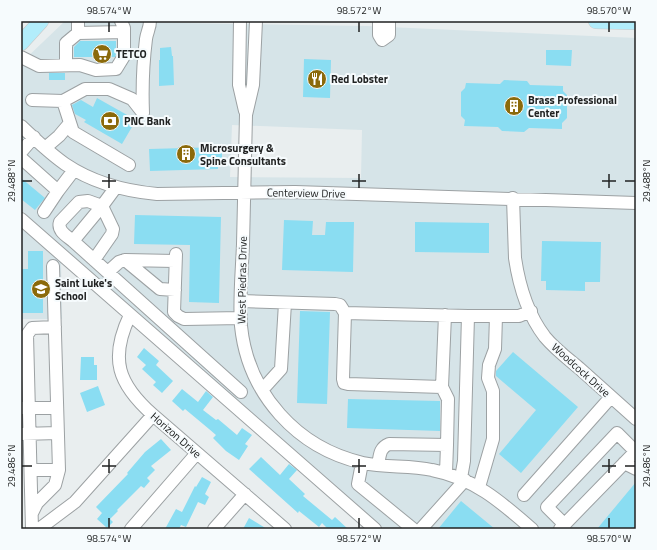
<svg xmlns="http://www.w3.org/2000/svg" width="657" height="550" font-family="'Titillium Web',sans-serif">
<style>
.built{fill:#d6e4e8;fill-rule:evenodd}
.building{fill:#8addf2}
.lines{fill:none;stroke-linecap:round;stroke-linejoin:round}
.minor-casing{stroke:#9ca1a3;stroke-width:14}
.major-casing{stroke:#c9caca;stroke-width:16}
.minor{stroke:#fff;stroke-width:12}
.major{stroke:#b2edfb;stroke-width:15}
.ticks{fill:none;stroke:#202222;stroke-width:1.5}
.labels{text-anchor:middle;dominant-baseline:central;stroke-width:4;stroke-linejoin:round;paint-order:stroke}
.poi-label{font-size:11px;font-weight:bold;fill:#202222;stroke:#f6fbfd;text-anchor:start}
.street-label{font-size:11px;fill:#202222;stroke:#f6fbfd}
.neatline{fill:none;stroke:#202222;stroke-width:1.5}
.ticks-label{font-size:10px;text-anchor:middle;fill:#202222}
</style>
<rect width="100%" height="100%" fill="#e9eeef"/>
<path class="built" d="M65 21 366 26 636 38V529H384L21 210V63ZM232 125 362 130 361 178 230 177Z
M21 226 61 260 62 319H21Z"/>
<path class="building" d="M80 41H116V54L115 57H108V62H96V57H74V47Z
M171 47 172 56H173L174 85 159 86V60H160V48Z
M546 50H572L571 66 546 65Z
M304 59 331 60 330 98 303 97Z
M49 73H65V80H49Z
M504 80 527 81 530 85 563 86V91L567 95V118L562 123V129L529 128 524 132 502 131 498 127 464 126 465 120 461 116V92L465 88 466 83 500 84Z
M97 98 136 120 122 144 84 122 86 120 75 114 72 105 81 100 93 107Z
M222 147V159L218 160V169L150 171 149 149Z
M21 178 45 198 35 210 21 199Z
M135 215 221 217 219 303 189 302 190 245 134 244Z
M284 220 313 221 312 235H325L326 222H354L353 272 282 270Z
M415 222 489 223V253L415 252Z
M542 241 601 242 600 282H585V291L546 290V281H541Z
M28 251H43V313H21V269H28Z
M300 311 330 312 327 404 297 403Z
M144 348 159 361 156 365 173 381 162 393 153 385 156 382 142 369 146 365 137 357Z
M513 352 578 407 521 473 499 454 536 410 496 376V371Z
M81 357H94V365H97V380H80Z
M98 386 105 405 87 412 80 393Z
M182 389 198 402 206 391 213 397 203 410 216 420 218 419 237 435 242 428 252 435 245 444 248 446 239 460 226 451 213 438 216 435 209 429 185 409 183 411 172 401Z
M348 399 440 401V431L347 428Z
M161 439 171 450 151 466 155 470 147 478 150 481 144 488 141 486 117 510 118 511 110 519 113 522 107 528 97 519 102 513 96 507 128 474 127 473 145 452Z
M261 457 280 475 289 464 297 470 289 479 305 494 303 496 332 520 335 517 348 529H328L322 523 319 527 299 511 298 513 249 469Z
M202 477 211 482 205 494 209 497 205 505 198 502 186 527 181 525 179 529H165L176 509 182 512 195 486 196 487Z
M636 482V529H597Z
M461 501 495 529H438Z
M249 518 267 529H243Z"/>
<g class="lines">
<defs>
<path id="minor" d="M240 21 239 85 245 111
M256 21 253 85 246 115C245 158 244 201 243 244 242 271 239 300 241 326 248 394 297 448 363 463 386 468 409 465 432 470 474 478 501 502 532 529
M379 21V35L382 40 389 35V21
M78 33 124 32
M21 57 39 66 80 65 96 70 116 69 124 56V28L121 21
M66 65V43L78 33V21
M32 100 63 101 73 132 129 165
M63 101 85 89H109L132 99 143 113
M143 113C142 88 143 63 146 39 147 32 150 28 150 21
M21 126C35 139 49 153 65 164 93 183 124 191 157 194L295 192 636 203
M45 148 59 136 70 123
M21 152 34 137
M21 158 58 191 74 170
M116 187 102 206 73 241 241 392
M513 198 515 258C519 285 528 315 545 337 555 349 567 358 579 368 598 385 617 402 636 419
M44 212 58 191
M21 219 375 529
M73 241C67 236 57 231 60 222L79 202 88 201 102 206 113 229 112 234 94 260
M176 254 174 312 178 316 184 319 241 318
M125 260 160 289 175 290
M108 272 119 262 125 260 175 261
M241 301 335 304 340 305 345 313 468 316
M345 313 343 379 344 383 348 384 442 387
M130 315C109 359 118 384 153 415L285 529
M445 315 442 387 448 399 447 445
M262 390 281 369 285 303
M21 408H57
M21 434 58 433
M362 463 358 484 413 529
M624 463 636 469
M378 465C380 456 379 448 389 444L447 445 446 473
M31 470H59
M461 478 464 461 468 316H519L531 311
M479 487 493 439V391L488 378 489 365 495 349 496 316
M524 495 611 397
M32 513 37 503 55 485 59 470 53 266
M565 525 547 507 617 433 635 451
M32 529 27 335 32 328 55 327
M39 529 75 502 153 415
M131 529 197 453
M214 529 245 494
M421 529 465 480
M560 529 636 451"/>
<path id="major" d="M596 21 636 22
M21 43 41 21"/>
</defs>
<use href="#minor" class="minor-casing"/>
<use href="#major" class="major-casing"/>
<use href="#minor" class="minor"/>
<use href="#major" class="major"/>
</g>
<path class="ticks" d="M109 22V32M359 22V32M609 22V32M109 174V188M359 174V188M609 174V188M22 181H32M102 181H116M352 181H366M602 181H616M625 181H635M109 459V473M359 459V473M609 459V473M22 466H32M102 466H116M352 466H366M602 466H616M625 466H635M109 518V528M359 518V528M609 518V528"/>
<defs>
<symbol id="supermarket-disc" viewBox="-11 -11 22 22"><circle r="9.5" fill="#8b6a0b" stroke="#f6fbfd"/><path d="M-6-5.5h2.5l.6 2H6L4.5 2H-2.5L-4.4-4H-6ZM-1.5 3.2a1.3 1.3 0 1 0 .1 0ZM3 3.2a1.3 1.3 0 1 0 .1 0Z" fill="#fff"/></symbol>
<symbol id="restaurant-disc" viewBox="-11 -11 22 22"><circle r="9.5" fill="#8b6a0b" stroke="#f6fbfd"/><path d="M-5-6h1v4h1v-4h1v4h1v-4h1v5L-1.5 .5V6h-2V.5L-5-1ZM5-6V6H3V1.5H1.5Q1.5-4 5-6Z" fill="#fff"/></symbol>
<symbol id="building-disc" viewBox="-11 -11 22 22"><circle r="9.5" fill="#8b6a0b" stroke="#f6fbfd"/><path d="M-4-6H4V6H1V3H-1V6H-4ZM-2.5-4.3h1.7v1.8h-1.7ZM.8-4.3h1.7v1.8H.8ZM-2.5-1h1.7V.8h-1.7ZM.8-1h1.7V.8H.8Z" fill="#fff"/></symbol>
<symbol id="bank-disc" viewBox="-11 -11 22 22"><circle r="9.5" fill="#8b6a0b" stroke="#f6fbfd"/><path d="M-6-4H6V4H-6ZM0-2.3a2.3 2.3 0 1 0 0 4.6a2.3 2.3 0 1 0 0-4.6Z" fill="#fff"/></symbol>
<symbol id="school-disc" viewBox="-11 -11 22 22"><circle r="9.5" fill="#8b6a0b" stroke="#f6fbfd"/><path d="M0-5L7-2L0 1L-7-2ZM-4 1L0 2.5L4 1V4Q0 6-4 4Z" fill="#fff"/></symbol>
</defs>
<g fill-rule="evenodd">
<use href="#supermarket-disc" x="91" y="43" width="22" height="22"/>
<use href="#restaurant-disc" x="306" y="68" width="22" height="22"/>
<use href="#building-disc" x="503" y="95" width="22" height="22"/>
<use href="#bank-disc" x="99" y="110" width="22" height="22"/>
<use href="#building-disc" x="175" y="143" width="22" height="22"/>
<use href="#school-disc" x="30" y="278" width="22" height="22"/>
</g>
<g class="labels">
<g class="poi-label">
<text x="116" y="54">TETCO</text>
<text x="331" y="79">Red Lobster</text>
<text x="528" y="100">Brass Professional<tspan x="528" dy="13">Center</tspan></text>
<text x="124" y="121">PNC Bank</text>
<text x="200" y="148">Microsurgery &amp;<tspan x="200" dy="13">Spine Consultants</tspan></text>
<text x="55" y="283">Saint Luke's<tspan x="55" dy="13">School</tspan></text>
</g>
<g class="street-label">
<text transform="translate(306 193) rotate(1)">Centerview Drive</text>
<text transform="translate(242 280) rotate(-89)">West Piedras Drive</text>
<text transform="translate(581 370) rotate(42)">Woodcock Drive</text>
<text transform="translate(176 435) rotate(41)">Horizon Drive</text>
</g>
</g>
<rect width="657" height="550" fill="none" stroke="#f6fbfd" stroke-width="44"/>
<rect x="22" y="22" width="613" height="506" class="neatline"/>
<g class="ticks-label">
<text x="109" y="14">98.574°W</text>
<text x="359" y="14">98.572°W</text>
<text x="609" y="14">98.570°W</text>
<text transform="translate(11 181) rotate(-90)" y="4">29.488°N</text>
<text transform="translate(646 181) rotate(-90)" y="4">29.488°N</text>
<text transform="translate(11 466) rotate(-90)" y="4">29.486°N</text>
<text transform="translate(646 466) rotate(-90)" y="4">29.486°N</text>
<text x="109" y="542">98.574°W</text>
<text x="359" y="542">98.572°W</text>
<text x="609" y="542">98.570°W</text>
</g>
</svg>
